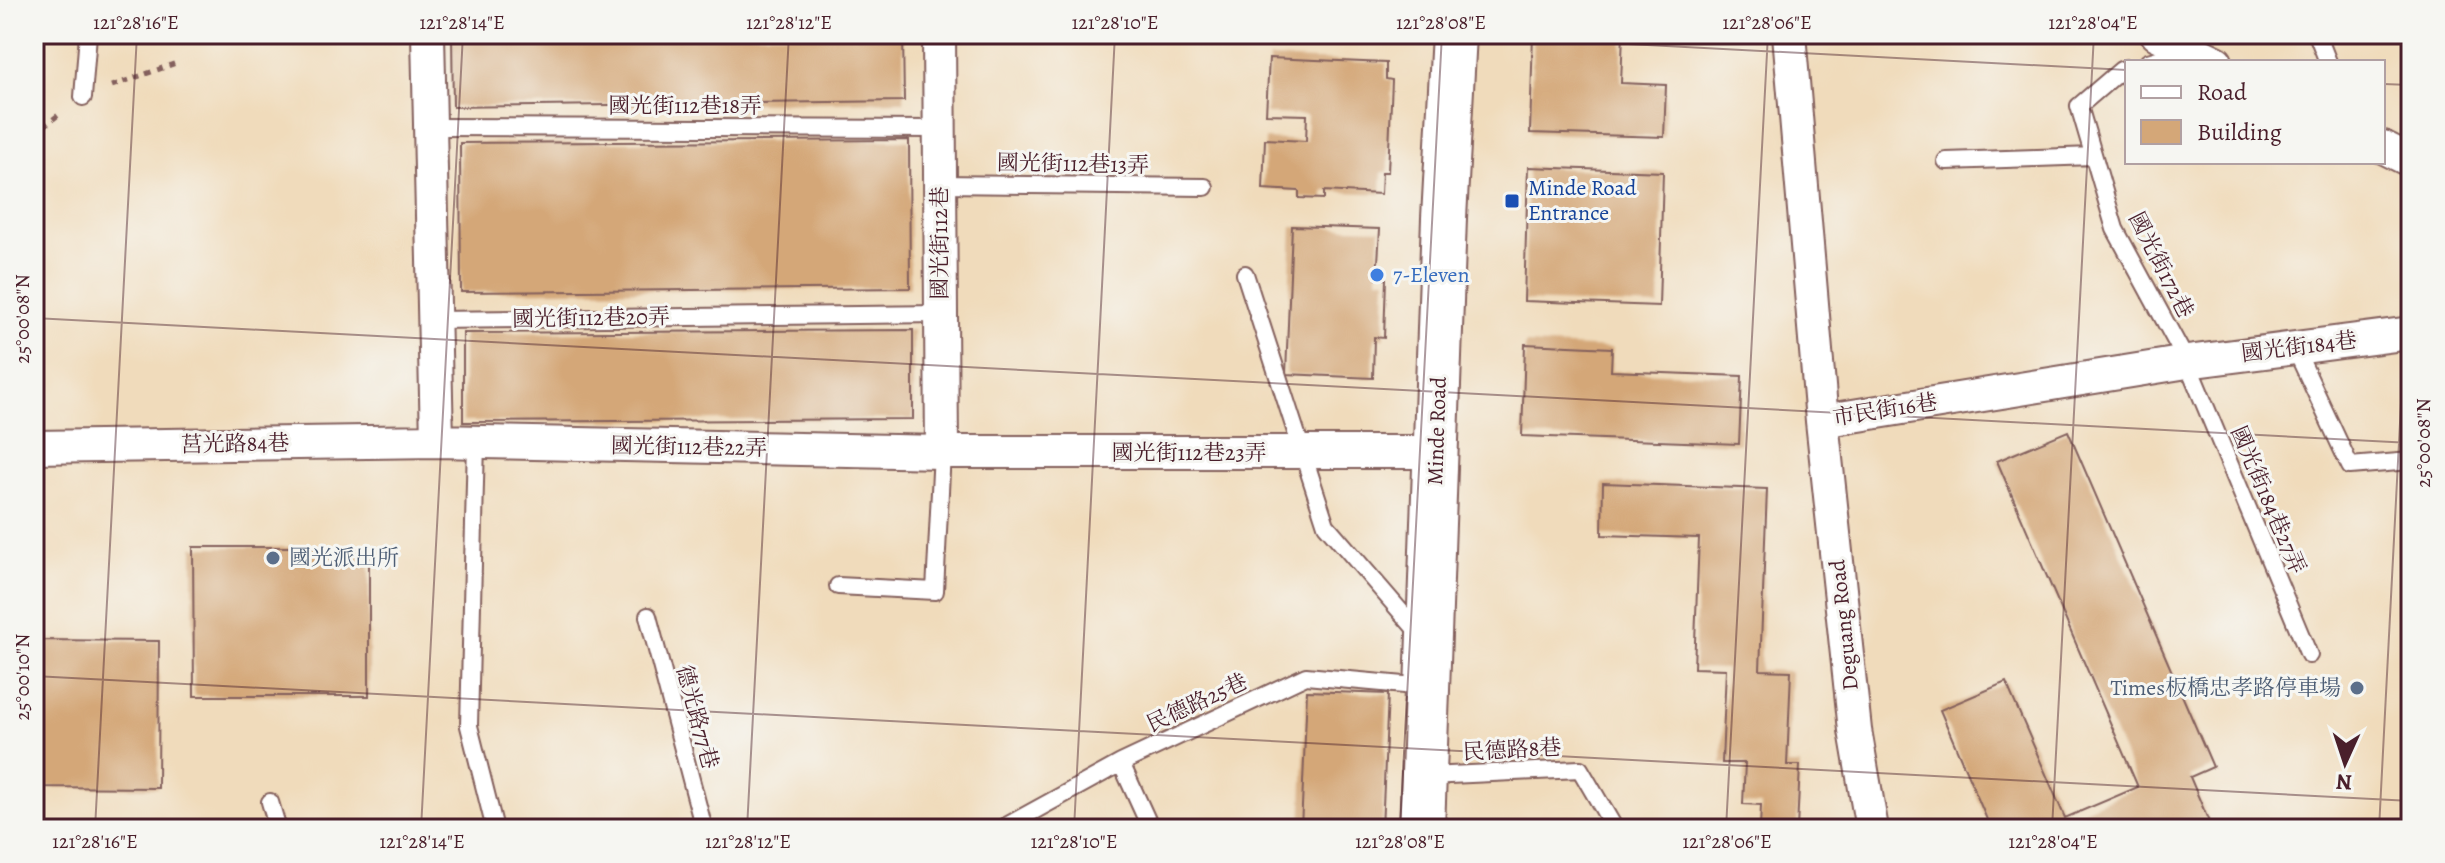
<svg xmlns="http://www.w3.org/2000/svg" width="2445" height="863" font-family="Alegreya,'Noto Serif TC',serif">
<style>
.building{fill:#d4a778}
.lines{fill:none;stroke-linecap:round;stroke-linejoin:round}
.lane-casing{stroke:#84615d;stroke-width:20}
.street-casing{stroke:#84615d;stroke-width:36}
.secondary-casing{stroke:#84615d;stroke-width:48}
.path{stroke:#84615d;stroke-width:5;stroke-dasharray:6 6;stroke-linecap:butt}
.lane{stroke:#fff;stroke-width:16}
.street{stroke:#fff;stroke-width:32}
.secondary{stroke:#fff;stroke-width:44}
.ticks{fill:none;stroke:#4a1f2b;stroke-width:2;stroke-opacity:0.45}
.transit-dot{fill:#1a4fb4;stroke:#f6f6f2;stroke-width:3}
.shop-dot{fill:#3f7fe0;stroke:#f6f6f2;stroke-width:3}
.service-dot{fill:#5c6f8a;stroke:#f6f6f2;stroke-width:3}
.labels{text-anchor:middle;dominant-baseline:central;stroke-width:6;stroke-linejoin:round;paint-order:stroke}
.street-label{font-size:22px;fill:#4a1f2b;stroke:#f6f6f2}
.transit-label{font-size:22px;fill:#164399;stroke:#f6f6f2;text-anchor:start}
.shop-label{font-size:22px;fill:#366cbe;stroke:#f6f6f2;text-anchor:start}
.service-label{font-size:22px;fill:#4e5e75;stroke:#f6f6f2;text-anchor:start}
.neatline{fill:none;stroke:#4a1f2b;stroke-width:3}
.ticks-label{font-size:20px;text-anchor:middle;fill:#4a1f2b}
</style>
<rect width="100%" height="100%" fill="#f6f6f2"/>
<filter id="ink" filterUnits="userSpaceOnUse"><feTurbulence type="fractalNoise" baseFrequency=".0125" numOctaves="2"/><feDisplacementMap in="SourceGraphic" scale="16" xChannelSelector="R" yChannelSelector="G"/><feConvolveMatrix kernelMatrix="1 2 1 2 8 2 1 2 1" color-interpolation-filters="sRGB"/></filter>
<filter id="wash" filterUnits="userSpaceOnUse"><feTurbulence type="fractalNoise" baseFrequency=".006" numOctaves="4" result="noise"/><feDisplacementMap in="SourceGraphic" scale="32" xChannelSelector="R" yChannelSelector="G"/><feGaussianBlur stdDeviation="1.8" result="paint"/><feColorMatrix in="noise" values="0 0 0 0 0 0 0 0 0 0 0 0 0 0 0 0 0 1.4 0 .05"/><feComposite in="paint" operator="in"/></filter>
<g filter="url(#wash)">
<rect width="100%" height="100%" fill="#f0dbbb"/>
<g id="blocks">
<path class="building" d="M452 34H903L904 101 453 107Z
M1533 34H1623L1621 83 1666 85 1664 137 1530 133Z
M1269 58 1386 63V79L1392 80 1388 172H1382L1381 194 1324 191V199L1299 198V191L1263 189 1265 139 1306 141 1307 115 1266 114Z
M909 140 910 288 461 292 460 143Z
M1528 167 1663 172 1659 306 1524 301Z
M1292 226 1380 229 1377 279H1386L1384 338 1374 337 1373 378 1286 374Z
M913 330V419L463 422V333Z
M1525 344 1612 348 1611 371 1742 376 1739 444 1522 436Z
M2068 431 2213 767 2190 777 2209 822 2193 829H1991L1940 710 2006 682 2065 818 2138 787 1997 461Z
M1603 483 1767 489 1760 670 1791 671 1787 765H1800L1797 829H1760L1761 805 1743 804 1745 763H1722L1726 669 1694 668 1699 538 1602 535Z
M193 547H369V696H194Z
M34 640 159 641 158 788 34 787Z
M1307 691 1388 694 1382 829H1301Z"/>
</g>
</g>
<g filter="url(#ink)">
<use href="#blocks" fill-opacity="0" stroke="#84615d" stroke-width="2"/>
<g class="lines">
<defs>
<path id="lane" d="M2317 34 2328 62
M2148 62 2185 51
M2127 68 2121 70 2079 106 2115 229 2187 362 2309 655
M83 97 88 34
M429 127 940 129
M1946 161 2093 156
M940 184 1205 187
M1245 274 1326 525 1420 634
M434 320 941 314
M2295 348 2350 466 2411 461
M476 442 469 726 495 829
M838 586 935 591 942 452
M648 616 704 829
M1121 763 1151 829
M1428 776 1580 769 1615 829
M270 802 278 829
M1001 829 1121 763 1306 676 1426 687"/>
<path id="street" d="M428 34 437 441
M939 34 942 452
M1789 34 1822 421 2187 362 2411 333
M2157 34 2216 62
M2383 147 2411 161
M1822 421 1855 730 1872 829
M34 447 437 441 942 452H1437"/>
<path id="secondary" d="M1422 829 1444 218 1454 34"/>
</defs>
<use href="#lane" class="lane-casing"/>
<use href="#street" class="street-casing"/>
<use href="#secondary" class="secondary-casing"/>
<path class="path" d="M112 86 179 62
M34 134 61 113"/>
<use href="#lane" class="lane"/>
<use href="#street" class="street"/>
<use href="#secondary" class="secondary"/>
</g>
</g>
<path class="ticks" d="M1436 34 2127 70M2383 84 2411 85M34 318 2411 443M34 676 2411 801M95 829 137 34M421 829 463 34M747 829 789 34M1074 829 1115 34M1400 829 1442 34M1726 829 1768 34M2052 829 2094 34M2379 829 2411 210"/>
<rect class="transit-dot" x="1504" y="193" width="16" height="16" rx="4"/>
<circle class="shop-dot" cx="1377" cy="275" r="8"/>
<g class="service-dot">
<circle cx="273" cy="558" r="8"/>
<circle cx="2357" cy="688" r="8"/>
</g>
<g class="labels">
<g class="street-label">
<text x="685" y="106">國光街112巷18弄</text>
<text transform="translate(1073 164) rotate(1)">國光街112巷13弄</text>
<text transform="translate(940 243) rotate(-90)">國光街112巷</text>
<text transform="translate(2161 265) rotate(63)">國光街172巷</text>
<text transform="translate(591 318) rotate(-1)">國光街112巷20弄</text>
<text transform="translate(2299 347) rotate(-7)">國光街184巷</text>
<text transform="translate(1885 410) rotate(-9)">市民街16巷</text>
<text transform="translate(1437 431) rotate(-88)">Minde Road</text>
<text transform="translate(235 444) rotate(-1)">莒光路84巷</text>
<text transform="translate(689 447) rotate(1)">國光街112巷22弄</text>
<text x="1189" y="453">國光街112巷23弄</text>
<text transform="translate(2268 500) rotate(67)">國光街184巷27弄</text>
<text transform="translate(1844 625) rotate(-96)">Deguang Road</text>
<text transform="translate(1197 703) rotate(-25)">民德路25巷</text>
<text transform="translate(697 717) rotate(75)">德光路77巷</text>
<text transform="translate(1512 750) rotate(-3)">民德路8巷</text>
</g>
<g class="transit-label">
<text x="1528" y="188">Minde Road<tspan x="1528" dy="25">Entrance</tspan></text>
</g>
<g class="shop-label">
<text x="1393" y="275">7-Eleven</text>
</g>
<g class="service-label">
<text x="289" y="558">國光派出所</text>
<text x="2341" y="688" text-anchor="end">Times板橋忠孝路停車場</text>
</g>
</g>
<rect width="2445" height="863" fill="none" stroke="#f6f6f2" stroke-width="88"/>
<rect x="2125" y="60" width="260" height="104" fill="#f6f6f2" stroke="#b1a0a2" stroke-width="2"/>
<rect x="2141" y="86" width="40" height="12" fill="#ffffff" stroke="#b1a0a2" stroke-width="2"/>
<text x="2197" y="100" font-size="24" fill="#4a1f2b">Road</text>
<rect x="2141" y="120" width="40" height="24" fill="#d4a778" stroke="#b1a0a2" stroke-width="2"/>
<text x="2197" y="140" font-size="24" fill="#4a1f2b">Building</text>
<g transform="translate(2345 763) rotate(183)" stroke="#f6f6f2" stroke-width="6" paint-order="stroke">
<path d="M0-6L14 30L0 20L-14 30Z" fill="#4a1f2b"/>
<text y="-12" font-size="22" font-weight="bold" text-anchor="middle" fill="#4a1f2b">N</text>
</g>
<rect x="44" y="44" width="2357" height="775" class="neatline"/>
<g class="ticks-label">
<text x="136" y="29">121°28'16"E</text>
<text x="462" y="29">121°28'14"E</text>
<text x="789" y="29">121°28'12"E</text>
<text x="1115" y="29">121°28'10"E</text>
<text x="1441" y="29">121°28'08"E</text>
<text x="1767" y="29">121°28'06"E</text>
<text x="2093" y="29">121°28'04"E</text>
<text transform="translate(22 319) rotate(-90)" y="7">25°00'08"N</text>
<text transform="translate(2423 443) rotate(-90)" y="7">25°00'08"N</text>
<text transform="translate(22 677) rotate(-90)" y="7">25°00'10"N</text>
<text x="95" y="848">121°28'16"E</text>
<text x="422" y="848">121°28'14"E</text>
<text x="748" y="848">121°28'12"E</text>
<text x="1074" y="848">121°28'10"E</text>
<text x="1400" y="848">121°28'08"E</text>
<text x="1727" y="848">121°28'06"E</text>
<text x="2053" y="848">121°28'04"E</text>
</g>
</svg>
